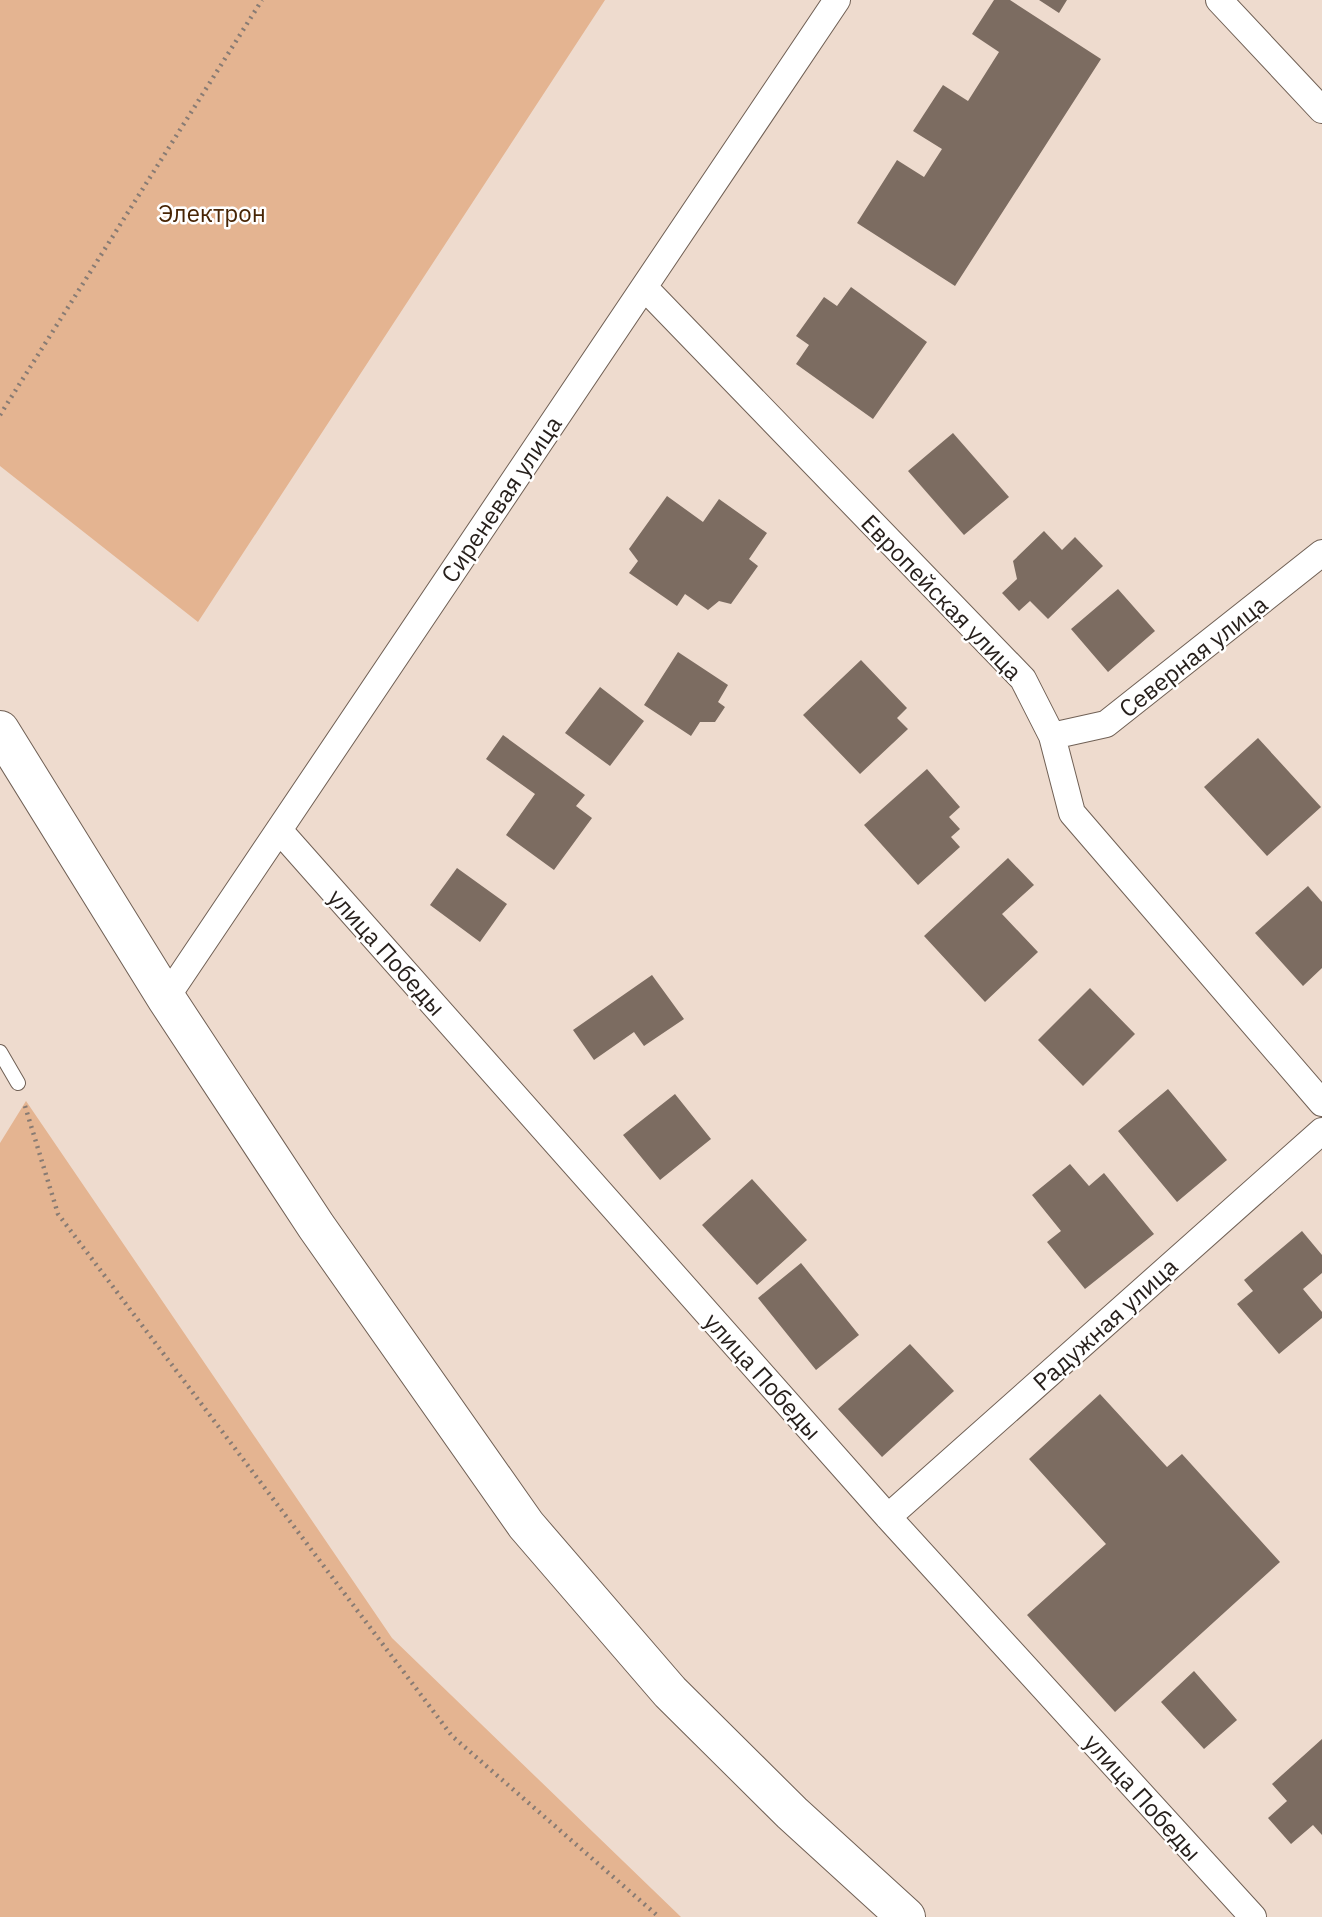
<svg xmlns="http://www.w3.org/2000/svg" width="1322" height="1917" font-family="'IBM Plex Sans',sans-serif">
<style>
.green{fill:#e4b491}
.building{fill:#7c6c61}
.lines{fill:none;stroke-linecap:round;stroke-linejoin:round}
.lane-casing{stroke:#706055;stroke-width:16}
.street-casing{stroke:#706055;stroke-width:28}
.primary-casing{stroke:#706055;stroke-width:40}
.path{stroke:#887b73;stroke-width:4.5;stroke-dasharray:2 5;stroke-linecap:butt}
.lane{stroke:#fff;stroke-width:14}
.street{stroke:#fff;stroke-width:26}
.primary{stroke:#fff;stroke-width:38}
.labels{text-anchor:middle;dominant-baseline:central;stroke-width:5;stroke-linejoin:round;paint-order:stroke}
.park-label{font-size:24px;fill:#482505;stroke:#fff}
.street-label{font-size:24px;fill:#261f1b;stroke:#fff}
</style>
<rect width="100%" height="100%" fill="#eedbce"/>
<path class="green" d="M0 0H605L198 622 0 466Z
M26 1101 392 1638 681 1917H0V1143Z"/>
<path class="building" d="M994 0H1010L1101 59 955 286 857 223 897 160 924 177 942 149 913 131 943 85 968 101 999 52 972 34Z
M1039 0H1067L1059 13Z
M851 287 927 342 873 419 796 364 809 345 796 336 824 297 837 306Z
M953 433 1009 497 964 535 908 471Z
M667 496 703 522 719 499 767 533 749 559 758 566 731 604 719 601 708 610 685 594 677 606 629 573 638 561 629 549Z
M1044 531 1062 550 1075 537 1103 566 1048 619 1030 601 1019 611 1002 593 1017 579 1013 561Z
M1118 589 1155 631 1108 672 1071 629Z
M678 652 728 685 718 702 725 707 715 722H700L691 736 644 705Z
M861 660 907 708 897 718 908 729 860 774 803 715Z
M600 687 644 721 610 766 565 733Z
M503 735 585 795 576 806 592 818 554 870 506 835 535 794 486 759Z
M1258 738 1321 807 1267 856 1204 787Z
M927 769 960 807 949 817 960 829 951 837 960 847 918 885 864 825Z
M1008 858 1034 885 1002 914 1038 952 985 1002 924 936Z
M457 868 507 904 480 942 430 905Z
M1308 886 1322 902V968L1303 986 1255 933Z
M652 975 684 1019 644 1046 634 1032 594 1060 573 1030Z
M1090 988 1135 1034 1083 1086 1038 1040Z
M1168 1089 1227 1160 1177 1202 1118 1131Z
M675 1094 711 1139 660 1180 623 1135Z
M1070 1164 1089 1186 1104 1173 1154 1234 1085 1289 1047 1242 1061 1231 1032 1195Z
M752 1179 807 1240 757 1285 702 1225Z
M1302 1231 1322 1255V1273L1303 1289 1322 1312V1318L1279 1354 1237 1304 1253 1291 1244 1280Z
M801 1263 859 1335 816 1370 758 1298Z
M910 1344 954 1391 882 1457 838 1409Z
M1100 1394 1167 1467 1182 1454 1280 1562 1115 1712 1027 1615 1106 1544 1029 1459Z
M1194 1671 1237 1720 1204 1749 1161 1702Z
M1322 1739V1835L1313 1825 1291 1844 1268 1818 1287 1801 1272 1784Z"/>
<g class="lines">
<defs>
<path id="lane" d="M0 1052 18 1083"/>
<path id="street" d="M1219 0 1322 110
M644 287 1023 679 1052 736 1072 813 1322 1103
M1052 736 1106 724 1322 553
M279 830 888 1517 1253 1917
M166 998 837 0
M888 1517 1322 1131"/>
<path id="primary" d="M0 730 166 998 316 1226 526 1525 670 1692 792 1813 906 1917"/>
</defs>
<use href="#lane" class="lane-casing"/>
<use href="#street" class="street-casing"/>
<use href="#primary" class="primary-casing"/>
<path class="path" d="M0 415 262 0
M25 1106 58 1214 452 1736 659 1917"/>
<use href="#lane" class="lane"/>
<use href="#street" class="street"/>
<use href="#primary" class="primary"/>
</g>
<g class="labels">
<g class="park-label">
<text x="212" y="213">Электрон</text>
</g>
<g class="street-label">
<text transform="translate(501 499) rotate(-56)">Сиреневая улица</text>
<text transform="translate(942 597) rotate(46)">Европейская улица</text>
<text transform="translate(1193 656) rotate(-38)">Северная улица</text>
<text transform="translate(387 952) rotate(48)">улица Победы</text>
<text transform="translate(1105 1324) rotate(-42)">Радужная улица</text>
<text transform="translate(763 1376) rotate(48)">улица Победы</text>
<text transform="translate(1143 1797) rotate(48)">улица Победы</text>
</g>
</g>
</svg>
